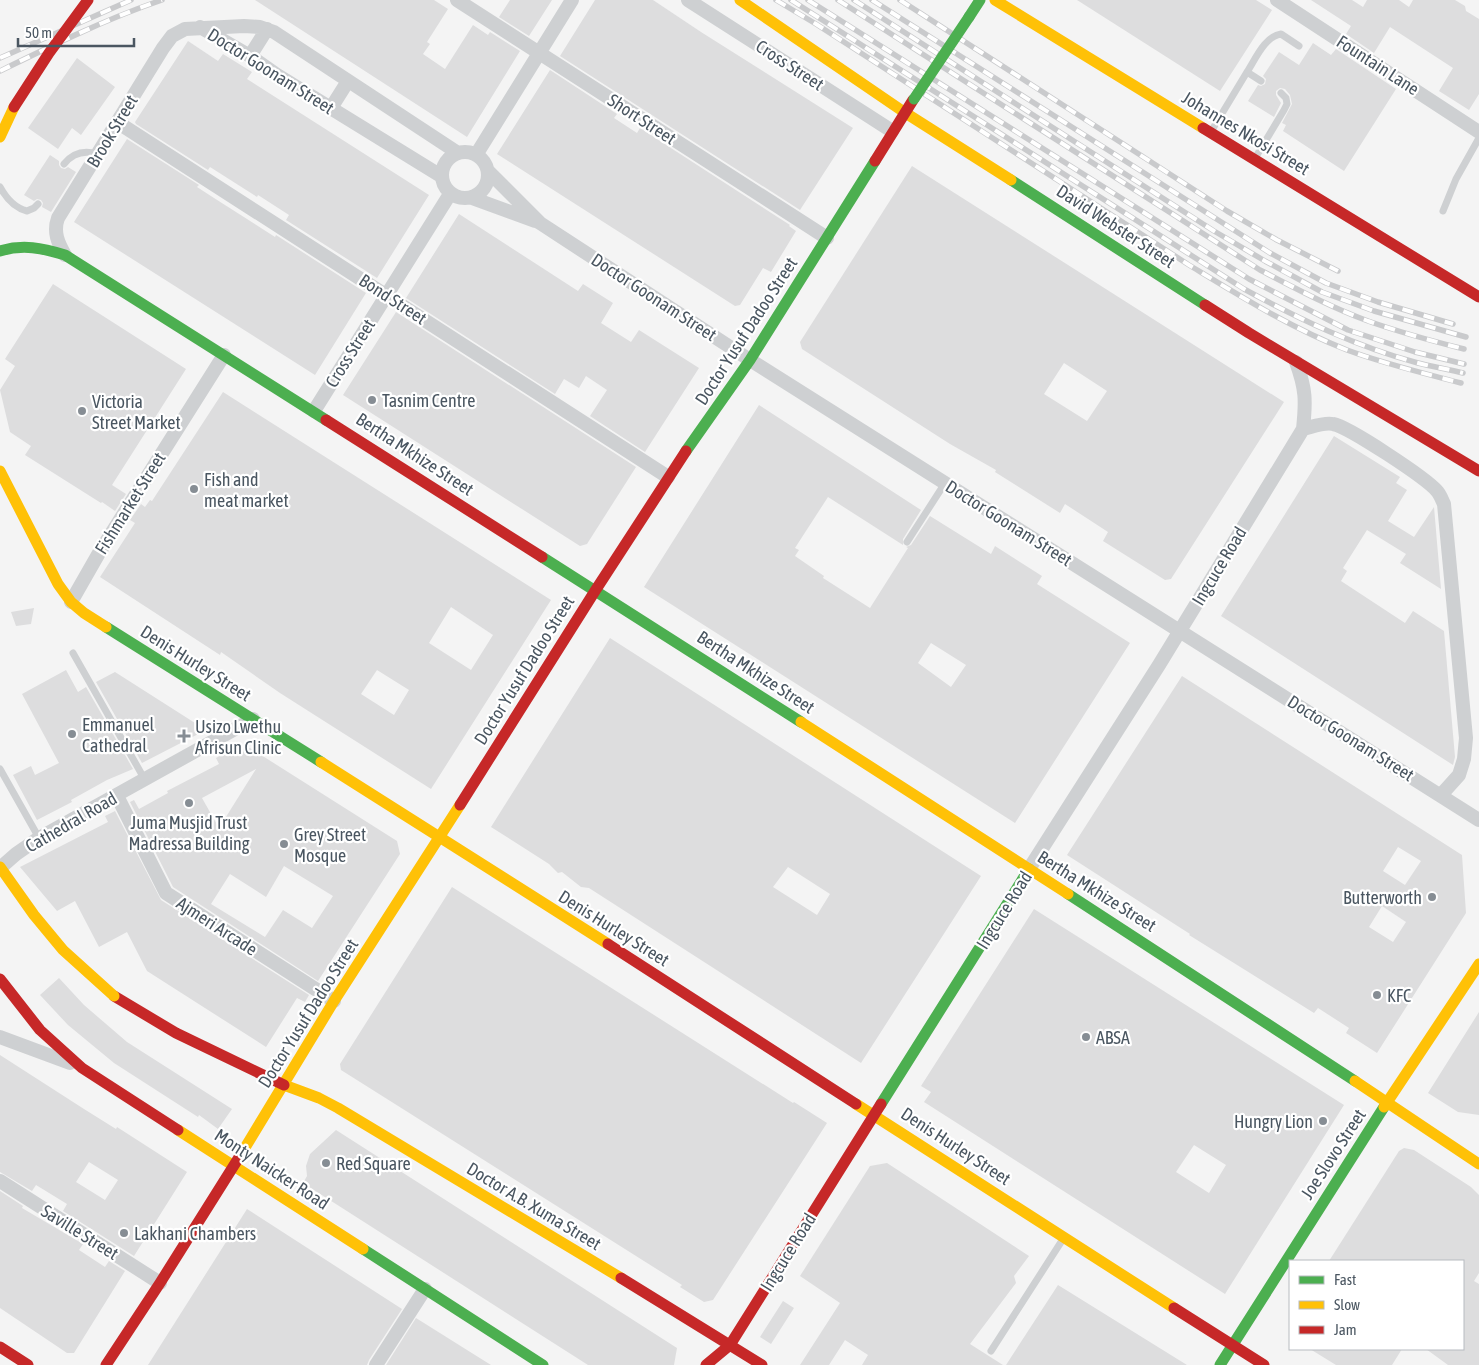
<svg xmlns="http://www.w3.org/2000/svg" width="1479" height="1365" font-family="'Asap Condensed',sans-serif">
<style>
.building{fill:#ddddde;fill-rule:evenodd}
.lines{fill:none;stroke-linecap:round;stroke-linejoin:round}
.lane{stroke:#ced0d2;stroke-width:7}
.street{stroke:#ced0d2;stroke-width:14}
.fast{stroke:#4caf50;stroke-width:11}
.slow{stroke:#ffc107;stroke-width:11}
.jam{stroke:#c62828;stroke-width:11}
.rail-casing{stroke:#c9cacc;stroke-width:5.5}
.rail{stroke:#fff;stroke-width:4;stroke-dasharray:11;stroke-linecap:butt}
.fast-bridge{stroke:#4caf50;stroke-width:11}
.slow-bridge{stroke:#ffc107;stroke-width:11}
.jam-bridge{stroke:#c62828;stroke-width:11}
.poi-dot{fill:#868d94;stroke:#fff;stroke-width:2}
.labels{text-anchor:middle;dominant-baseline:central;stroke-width:4.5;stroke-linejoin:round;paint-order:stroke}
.street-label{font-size:18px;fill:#4a5661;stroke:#fff}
.poi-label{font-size:18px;fill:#4a5661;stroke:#fff;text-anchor:start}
</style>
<rect width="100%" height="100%" fill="#f4f4f4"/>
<path class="building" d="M255 0H434L448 9 427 42 430 44 423 54 445 69 473 25 488 35 490 32 520 51 467 137Z
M510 0H552L529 36 499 17Z
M595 0H653L701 32 853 128 800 210 560 56Z
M1077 0H1256L1272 10 1220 91Z
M1311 0H1352L1363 7 1367 0H1399L1409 7 1413 0H1455L1465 6 1466 11 1479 19V94L1469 110 1439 91 1453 68 1390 27 1374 53 1346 34 1351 26Z
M188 41 218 61 223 54 252 72 247 79 429 195 377 278 286 220 289 215 258 195 257 197 210 167 208 170 136 124 135 122Z
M1313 43 1331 55 1336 49 1396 89 1344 171 1283 131 1286 125 1282 123 1292 104 1290 95 1285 89 1280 88 1276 91V95L1281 103 1274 117 1248 101 1258 85 1261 86 1265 84 1266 79 1263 76 1279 52 1299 65Z
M77 58 115 87 81 135 72 128 58 149 28 128Z
M550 70 617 114 614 118 637 133 640 128 790 225 789 226 796 231 771 272 763 268 740 305 735 306 497 154Z
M127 139 199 185 197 187 214 198 275 237 276 235 366 293 315 375 74 222Z
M50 155 59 161V165L61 168 65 169 68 167 76 172 51 212 42 207 43 203 41 200 37 199 34 201 24 195Z
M912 166 1284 402 1171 579 1165 580 1103 541 1108 532 1065 504 1060 513 995 472 996 470 950 444 802 349 800 342ZM1064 363 1107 391 1087 421 1044 394Z
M459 214 578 291 583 284 613 303 601 323 631 342 639 330 699 368 645 452 590 416 607 390 586 376 579 388 564 379 555 394 406 298Z
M53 284 186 369 112 485 126 494 115 511 102 502 101 503 25 455 31 446 10 432 0 390 15 366 5 359Z
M396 312 636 467 587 544 580 546 343 395Z
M223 392 551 600 431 789 280 693 221 652 220 655 100 577 135 523 130 520 141 504 145 507 150 500 152 501ZM451 607 493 635 471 670 429 643ZM377 670 409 690 394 715 361 694Z
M759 405 921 510 903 539V545L828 497 795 548 799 550 795 556 824 576 823 578 870 608 908 548 906 547 911 545 930 516 991 554 995 546 1042 576 1037 584 1130 643 1015 823 644 587ZM931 643 966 665 951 687 918 663Z
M1334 436 1400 477 1396 483 1407 490 1388 521 1414 537 1434 507 1441 589 1400 563 1406 554 1367 530 1343 568 1347 571 1341 581 1405 623 1413 611 1444 631 1455 757 1453 765 1221 616Z
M34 608 31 624 16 626 11 612Z
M610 638 981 876 861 1063 589 888 581 887 562 872 558 873 549 864 491 827ZM788 867 830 894 817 915 773 887Z
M66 670 78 692 86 687 133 769 107 780 71 800 72 802 37 820 13 775 31 766 35 775 59 763 22 694Z
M115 672 206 730 142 763 96 682Z
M1182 676 1462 855 1466 913 1377 1053 1346 1033 1349 1028 1318 1008 1314 1013 1189 935 1190 934 1067 855ZM1398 847 1421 861 1405 885 1383 871ZM1382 906 1406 922 1393 942 1369 927Z
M235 747 250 748 397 841 400 854 318 981 173 887 130 802 134 800 139 809 168 793 167 791 219 764 216 758ZM256 769 219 828 202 798ZM284 866 333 896 312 928 283 910 265 937 211 904 230 874 266 897Z
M115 811 161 900 309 995 305 1002 297 998 266 1047 147 971 127 932 99 947 75 901 57 911 20 867 108 822 105 816Z
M452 887 793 1103 794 1102 827 1123 713 1300 704 1302 680 1287 682 1285 341 1070 340 1064Z
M1034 909 1344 1105 1225 1294 924 1102 931 1092 921 1086ZM1194 1145 1226 1165 1209 1193 1176 1172Z
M59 978 84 1005 127 1042 232 1109 218 1129 199 1115 198 1117 114 1063 68 1025 40 995Z
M1479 1012V1115L1458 1112 1428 1093Z
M0 1055 84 1109 116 1129 117 1127 187 1172 134 1256 63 1211 67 1204 36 1185 32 1191 0 1172ZM89 1162 118 1180 105 1200 76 1182Z
M336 1130 677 1348 674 1365H588L303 1183 307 1176 306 1166 310 1154Z
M1404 1148 1414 1150 1471 1187 1479 1195V1273L1474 1281 1479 1284V1365H1448L1426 1349H1463V1261H1329L1399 1151Z
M887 1163 1029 1256 1014 1276 1016 1283 970 1344 1003 1365H862L868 1355 845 1340 829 1365H800L840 1303 800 1276 870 1166Z
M0 1191 23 1206 22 1208 83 1244 79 1250 105 1267 109 1261 125 1271 74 1353H67L0 1308Z
M247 1209 402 1309 369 1360 367 1365H148Z
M1058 1285 1187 1365H1006Z
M783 1301 794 1308 771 1344 760 1337Z
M416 1318 467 1350 491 1365H386Z
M1310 1349H1402L1392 1365H1336Z"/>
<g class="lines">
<path class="lane" d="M1247 72C1255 60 1265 36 1281 34L1299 46
M1212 130 1247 72 1261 81
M1257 155 1284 110 1287 104 1286 98 1281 93
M64 164C73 153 84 150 97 154
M0 187C6 198 14 208 27 211L34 208 38 204
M1443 211 1456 179 1479 138
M907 542 945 483
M73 653 145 780
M0 769 39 838
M991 1351 1063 1239"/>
<path class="street" d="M457 0 827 238
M688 0 892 131
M1277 0 1479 132
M200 27 250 56 277 75 441 176
M250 56 267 29
M331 108 348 81
M117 122 668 477
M442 175a23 23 0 1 1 46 0a23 23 0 1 1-46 0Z
M476 155 572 0
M488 171 540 223 750 360 1479 820
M472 198 535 221
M65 255C58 243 53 232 58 218L163 48 172 36 185 29 244 26 260 27 274 32 458 153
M314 411 450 194
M1303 429C1312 427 1324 422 1333 424 1349 427 1426 478 1437 491 1440 494 1442 500 1444 504L1466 738 1464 759 1459 775 1441 795
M71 602 99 553 224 355
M117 796 166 893 334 1001
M0 868 16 854 39 838 253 719
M1029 869 1159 665 1303 429C1306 401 1306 389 1296 362
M0 1037 70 1063
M0 1181 160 1283
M376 1365 425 1289"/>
<path class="fast" d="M969 17 980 0
M1011 180 1205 305
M0 251C23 244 42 248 65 255L326 420
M686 451 750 360 875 161
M542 557 801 722
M106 627 321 762
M1068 894 1355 1081
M881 1104 1029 869
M363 1249 543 1365
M1220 1365 1384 1107"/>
<path class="slow" d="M740 0 904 112 1011 180
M995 0 1203 128
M0 137 14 107
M0 471 58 584 71 602 84 613 106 627
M801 722 1068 894
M321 762 608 944
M1355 1081 1479 1164
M284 1085 319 1098 338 1108 621 1278
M856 1104 1174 1308
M1384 1107 1479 964
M178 1130 363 1249
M243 1151 334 1001 460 805"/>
<path class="jam" d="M1203 128 1479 297
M875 161 913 100
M1205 305 1249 333 1479 471
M326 420 542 557
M460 805 595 591 686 451
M608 944 856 1104
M0 979 40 1030 82 1068 178 1130
M114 996 176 1033 284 1085
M621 1278 762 1365
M1174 1308 1264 1365
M0 1347 28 1365
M106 1365 160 1283 243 1151
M706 1365 730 1345 881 1104"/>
<defs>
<path id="rail" d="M776 0 816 24 1189 265C1240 296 1291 328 1347 350 1385 364 1423 373 1461 383
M791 0 1244 289C1299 319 1357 347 1418 363 1433 367 1448 369 1463 373
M808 0 1249 279 1348 330 1415 352 1464 364
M838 0 1260 270C1295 288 1330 307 1368 321 1399 332 1432 341 1464 349
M854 0 1214 231 1265 261 1322 292 1374 311 1466 337
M872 0 1270 253 1326 283 1378 302 1453 324
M900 0 1227 211 1277 240 1338 271
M0 58 131 0
M0 71C53 45 106 19 162 0"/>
</defs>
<use href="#rail" class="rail-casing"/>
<use href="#rail" class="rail"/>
<path class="fast-bridge" d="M914 99 969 17"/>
<path class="slow-bridge" d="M0 867 34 915 63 950 114 996"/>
<path class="jam-bridge" d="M14 107 49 53 88 0"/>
</g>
<g class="poi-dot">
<circle cx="372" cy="400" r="5"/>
<circle cx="82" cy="411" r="5"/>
<circle cx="194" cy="489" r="5"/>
<circle cx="72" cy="734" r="5"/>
<path d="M181.5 728.5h5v5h5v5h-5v5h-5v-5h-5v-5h5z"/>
<circle cx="189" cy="803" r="5"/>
<circle cx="284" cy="844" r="5"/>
<circle cx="1432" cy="897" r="5"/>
<circle cx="1377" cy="995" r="5"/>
<circle cx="1086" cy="1037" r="5"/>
<circle cx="1323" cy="1121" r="5"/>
<circle cx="326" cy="1163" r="5"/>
<circle cx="124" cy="1233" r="5"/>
</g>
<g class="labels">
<g class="street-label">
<text transform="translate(790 65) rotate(33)">Cross Street</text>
<text transform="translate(1378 65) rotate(33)">Fountain Lane</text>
<text transform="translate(271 71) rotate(32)">Doctor Goonam Street</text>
<text transform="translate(642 119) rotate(33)">Short Street</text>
<text transform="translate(112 131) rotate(-59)">Brook Street</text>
<text transform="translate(1246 133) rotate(31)">Johannes Nkosi Street</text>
<text transform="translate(1116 226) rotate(33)">David Webster Street</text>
<text transform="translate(654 297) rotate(33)">Doctor Goonam Street</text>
<text transform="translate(393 299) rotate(33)">Bond Street</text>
<text transform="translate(746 331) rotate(-57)">Doctor Yusuf Dadoo Street</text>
<text transform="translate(350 353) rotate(-58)">Cross Street</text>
<text transform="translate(415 454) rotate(33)">Bertha Mkhize Street</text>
<text transform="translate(130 503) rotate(-58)">Fishmarket Street</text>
<text transform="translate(1009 523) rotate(32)">Doctor Goonam Street</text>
<text transform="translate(1219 566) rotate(-59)">Ingcuce Road</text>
<text transform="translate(196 663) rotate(32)">Denis Hurley Street</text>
<text transform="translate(524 670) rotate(-58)">Doctor Yusuf Dadoo Street</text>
<text transform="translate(756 672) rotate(33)">Bertha Mkhize Street</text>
<text transform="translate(1351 738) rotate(32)">Doctor Goonam Street</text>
<text transform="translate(71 822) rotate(-30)">Cathedral Road</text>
<text transform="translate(1097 891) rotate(32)">Bertha Mkhize Street</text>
<text transform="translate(1004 910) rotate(-58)">Ingcuce Road</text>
<text transform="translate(217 926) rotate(33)">Ajmeri Arcade</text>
<text transform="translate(614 928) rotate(32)">Denis Hurley Street</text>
<text transform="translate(308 1013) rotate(-58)">Doctor Yusuf Dadoo Street</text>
<text transform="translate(956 1146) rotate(33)">Denis Hurley Street</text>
<text transform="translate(1333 1154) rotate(-57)">Joe Slovo Street</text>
<text transform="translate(272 1169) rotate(33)">Monty Naicker Road</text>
<text transform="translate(534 1206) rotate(31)">Doctor A.B. Xuma Street</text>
<text transform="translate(80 1232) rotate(32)">Saville Street</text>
<text transform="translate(788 1252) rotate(-58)">Ingcuce Road</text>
</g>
<g class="poi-label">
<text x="382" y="400">Tasnim Centre</text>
<text x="92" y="401">Victoria<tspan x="92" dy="21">Street Market</tspan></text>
<text x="204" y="479">Fish and<tspan x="204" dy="21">meat market</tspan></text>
<text x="82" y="724">Emmanuel<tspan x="82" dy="21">Cathedral</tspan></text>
<text x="195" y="726">Usizo Lwethu<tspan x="195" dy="21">Afrisun Clinic</tspan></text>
<text x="189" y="822" text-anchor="middle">Juma Musjid Trust<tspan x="189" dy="21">Madressa Building</tspan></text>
<text x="294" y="834">Grey Street<tspan x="294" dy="21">Mosque</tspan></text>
<text x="1422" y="897" text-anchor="end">Butterworth</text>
<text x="1387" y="995">KFC</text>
<text x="1096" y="1037">ABSA</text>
<text x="1313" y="1121" text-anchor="end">Hungry Lion</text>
<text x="336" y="1163">Red Square</text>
<text x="134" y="1233">Lakhani Chambers</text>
</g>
</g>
<rect x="1289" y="1260" width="175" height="90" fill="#ffffff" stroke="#b7bbc0"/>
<rect x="1299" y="1276" width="25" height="8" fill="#4caf50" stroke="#b7bbc0"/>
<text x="1334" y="1285" font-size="15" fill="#4a5661">Fast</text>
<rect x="1299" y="1301" width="25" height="8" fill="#ffc107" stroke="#b7bbc0"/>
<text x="1334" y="1310" font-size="15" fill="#4a5661">Slow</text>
<rect x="1299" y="1326" width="25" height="8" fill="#c62828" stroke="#b7bbc0"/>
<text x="1334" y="1335" font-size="15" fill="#4a5661">Jam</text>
<path d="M18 38v8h116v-8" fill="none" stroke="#4a5661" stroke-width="2.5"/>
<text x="25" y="38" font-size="15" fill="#4a5661" stroke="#ffffff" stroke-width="4" paint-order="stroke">50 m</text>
</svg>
